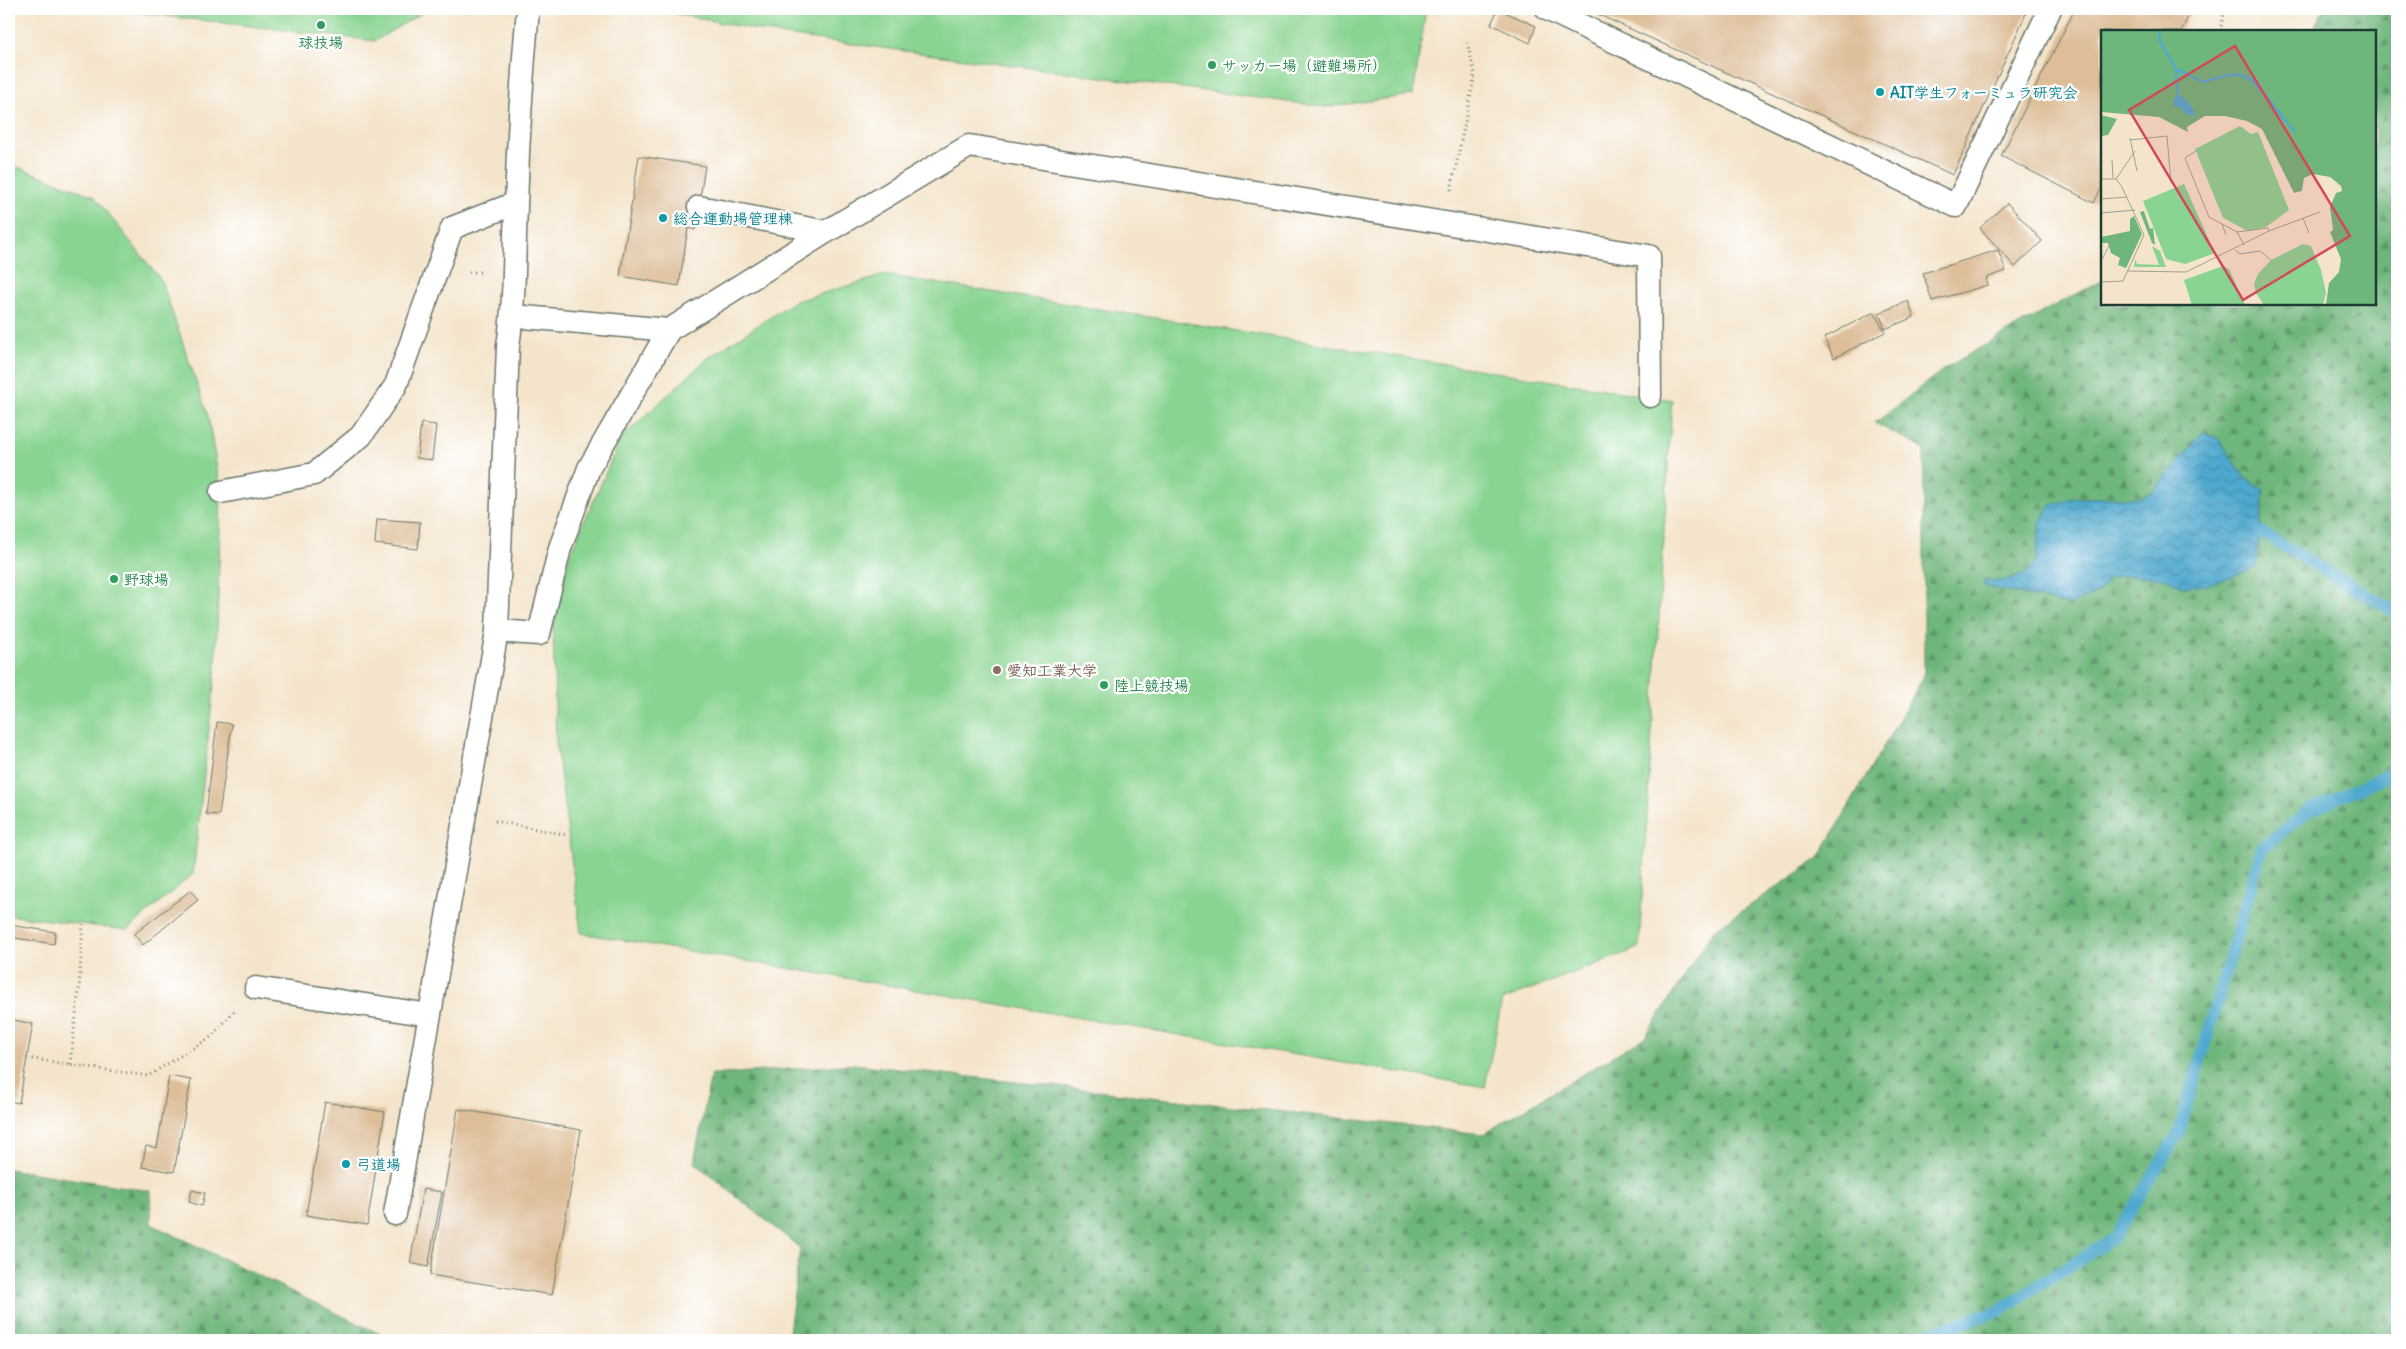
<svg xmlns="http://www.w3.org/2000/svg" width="2406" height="1349" font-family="Delius,'Klee One',sans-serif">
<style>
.forest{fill:url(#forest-firs);stroke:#467a58}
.park{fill:#89d491;stroke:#548862}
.water{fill:url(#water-waves);stroke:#387381}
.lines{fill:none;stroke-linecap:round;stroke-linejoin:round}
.stream{stroke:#50a9ce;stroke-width:12}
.building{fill:#ddbe98}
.lane-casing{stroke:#6a7769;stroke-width:25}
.path{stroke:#6a7769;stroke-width:3;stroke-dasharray:1 4;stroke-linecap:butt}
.lane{stroke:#fff;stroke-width:22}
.leisure-dot{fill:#2e9e5b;stroke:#fff;stroke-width:2}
.culture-dot{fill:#0f9aa8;stroke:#fff;stroke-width:2}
.education-dot{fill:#8d6e63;stroke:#fff;stroke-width:2}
.labels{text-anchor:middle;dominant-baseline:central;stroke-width:4.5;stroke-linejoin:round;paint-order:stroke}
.leisure-label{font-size:15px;font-weight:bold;fill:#27864d;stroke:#fff;text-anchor:start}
.culture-label{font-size:15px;font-weight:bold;fill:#0d838f;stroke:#fff;text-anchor:start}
.education-label{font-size:15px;font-weight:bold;fill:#785e54;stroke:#fff;text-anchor:start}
.inset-river{fill:none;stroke:#50a9ce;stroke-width:2.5}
.inset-road{fill:none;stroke:#9fa18f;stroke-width:1}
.view{fill:#d1495b;fill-opacity:0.15;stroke:#d1495b;stroke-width:2.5}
.inset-edge{fill:none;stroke:#1f3d34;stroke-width:2.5}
</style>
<defs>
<pattern id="forest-firs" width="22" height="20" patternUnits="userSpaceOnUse" patternTransform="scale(1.25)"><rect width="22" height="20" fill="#6eb67b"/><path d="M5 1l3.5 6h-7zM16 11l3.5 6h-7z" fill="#5a9566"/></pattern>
<pattern id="water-waves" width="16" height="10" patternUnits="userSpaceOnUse" patternTransform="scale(1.25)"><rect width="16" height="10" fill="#50a9ce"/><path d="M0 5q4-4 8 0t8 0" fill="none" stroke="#428ba8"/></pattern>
</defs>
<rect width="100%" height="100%" fill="#fff"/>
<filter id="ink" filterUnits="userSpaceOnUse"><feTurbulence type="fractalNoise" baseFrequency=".02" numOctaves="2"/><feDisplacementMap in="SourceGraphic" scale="10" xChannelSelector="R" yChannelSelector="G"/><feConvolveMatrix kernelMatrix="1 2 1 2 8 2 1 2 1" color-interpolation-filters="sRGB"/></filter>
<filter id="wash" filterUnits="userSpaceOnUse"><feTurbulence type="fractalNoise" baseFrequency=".0096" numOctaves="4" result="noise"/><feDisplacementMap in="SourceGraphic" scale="20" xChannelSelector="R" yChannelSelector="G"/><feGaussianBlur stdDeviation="1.12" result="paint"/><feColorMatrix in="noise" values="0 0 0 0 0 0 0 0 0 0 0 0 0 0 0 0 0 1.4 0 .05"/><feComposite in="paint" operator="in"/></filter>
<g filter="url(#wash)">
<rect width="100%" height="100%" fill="#f4e4cb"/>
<path class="forest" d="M2324 9H2397V1340H788L800 1248 694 1162 711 1075 854 1064 1483 1134 1645 1037 1713 931 1819 858 1924 676V449L1875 423 1945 368 2055 305 2102 281V304H2375V31H2312Z
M9 1169 151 1191V1224L382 1335 386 1340H9Z"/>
<path class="park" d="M107 9H428L375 41Z
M652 9H1426L1413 95 1326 107 777 34Z
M9 164 94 196 161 280 208 416 221 492 216 666 193 874 127 930 9 915Z
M885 275 1672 400 1639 948 1502 1000 1485 1087 581 933 556 742 553 628 569 557 621 438 708 358 793 302Z"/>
<path class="water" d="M2203 432 2219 439 2246 479 2264 489 2256 568 2207 585 2183 587 2166 578 2127 575 2111 577 2098 592 2069 605 1984 586 1986 580 2005 581 2026 574 2036 561 2040 523 2051 505 2074 498H2141L2155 490Z"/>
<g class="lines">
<path class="stream" d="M2260 532 2397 613
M1908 1340 1999 1311 2115 1237 2179 1132 2262 848 2308 811 2397 771"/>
</g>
<g id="blocks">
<path class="building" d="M1498 9 1536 26 1530 43 1491 24Z
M1586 9H2028L1953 175Z
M2075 9H2192L2181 31H2102V187L2094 203 2001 156Z
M639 156 705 166 695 230 688 228 679 286 620 276Z
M2007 203 2042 241 2015 267 1980 228Z
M1998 250 2006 271 1986 278 1988 285 1932 301 1923 273Z
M1908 301 1914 317 1885 329 1879 313Z
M1874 312 1885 332 1834 358 1824 338Z
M421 423 436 425 432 460 417 458Z
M377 519 420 522 418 549 375 544Z
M217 722 232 724 219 815 206 814Z
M191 890 198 900 143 945 134 934Z
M9 925 55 932 54 944 9 937Z
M9 1019 33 1024 19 1103 9 1101Z
M169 1076 191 1080 174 1172 142 1167 146 1146 157 1148Z
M325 1102 385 1112 367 1225 306 1215Z
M458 1109 581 1130 552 1295 430 1275Z
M423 1189 442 1192 428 1267 410 1263Z
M192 1190 205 1193 202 1206 189 1202Z"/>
</g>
</g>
<g filter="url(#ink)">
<use href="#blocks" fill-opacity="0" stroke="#6a7769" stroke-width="1"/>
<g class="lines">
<defs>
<path id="lane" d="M1547 9 1956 206 2050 9
M826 232 969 146 1649 256 1650 396
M513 316 669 330 826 232 699 207
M221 492 314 474 361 436 396 385 452 228 516 203
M497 631 539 634 560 548 589 468 669 330
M256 988 430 1015
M395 1214 497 631 508 346C515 300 514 253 516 206 518 140 522 74 528 9"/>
</defs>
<use href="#lane" class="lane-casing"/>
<path class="path" d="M2220 31 2225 9
M1451 190 1475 74 1467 43
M469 272H483
M495 821 568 835
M27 1058 148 1076 211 1037 235 1010
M70 1064 79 990 83 924"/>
<use href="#lane" class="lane"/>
</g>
</g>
<g class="leisure-dot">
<circle cx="321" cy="25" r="5"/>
<circle cx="1212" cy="65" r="5"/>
<circle cx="114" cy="579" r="5"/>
<circle cx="1104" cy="685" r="5"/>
</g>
<g class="culture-dot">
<circle cx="1880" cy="92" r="5"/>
<circle cx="663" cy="218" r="5"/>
<circle cx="346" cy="1164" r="5"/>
</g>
<circle class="education-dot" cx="997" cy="670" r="5"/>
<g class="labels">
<g class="leisure-label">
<text x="321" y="42" text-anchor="middle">球技場</text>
<text x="1222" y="65">サッカー場（避難場所）</text>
<text x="124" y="579">野球場</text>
<text x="1114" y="685">陸上競技場</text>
</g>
<g class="culture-label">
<text x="1890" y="92">AIT学生フォーミュラ研究会</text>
<text x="673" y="218">総合運動場管理棟</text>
<text x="356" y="1164">弓道場</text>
</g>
<g class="education-label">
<text x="1007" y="670">愛知工業大学</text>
</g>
</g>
<g transform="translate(2101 30)">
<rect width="275" height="275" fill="#f4e4cb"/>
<path d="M51 216 59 221 65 237H33L34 229 36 234 58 235Z" fill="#89d491"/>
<path d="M0 0H275V275H225L228 253 238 242 240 229 229 202 232 200 229 177 235 163 241 161 240 156 229 147 212 144 203 148 201 161 193 163 161 99 146 91 124 86H104L86 97 87 102 58 87 0 82ZM0 85 16 89 7 105 0 106ZM43 181 49 199 52 198 54 215 51 213 39 182ZM33 186 41 204 25 238 17 235 19 228 10 223 7 213H0V207L29 201V189Z" fill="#6eb67b"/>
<path d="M139 96 150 104 157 102 188 180 165 197 147 201 122 188 94 119ZM83 154 114 223 84 234 65 229 42 171ZM202 214 210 216 220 240 225 263 222 275H163L155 263 153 254 157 244 170 230ZM122 236 128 239 144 275H91L83 250Z" fill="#89d491"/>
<path d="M80 65 92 78 94 86 85 84 80 78 72 76 73 68Z" fill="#50a9ce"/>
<path class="inset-river" d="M58 0 59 11 75 39 102 52 128 45H139L151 50 194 102M75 40 77 67"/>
<path class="inset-road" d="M29 108 36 141M29 110 66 106 70 153M95 121 84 128 108 187 121 194M11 130 12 148M0 149H15L21 157 43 205 22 251 0 252M15 149 34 121M0 169 26 167M0 183 34 180M202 188 208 203M136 202 167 198 168 201M125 205 121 194 136 202 143 215M134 220 139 224 159 221 170 230M0 231 14 205M26 241 85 242 168 201 219 182"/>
<path class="view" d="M134 16 249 206 142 270 28 80Z"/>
<rect width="275" height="275" class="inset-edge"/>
</g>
<rect width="2406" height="1349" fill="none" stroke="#fff" stroke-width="30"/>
</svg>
